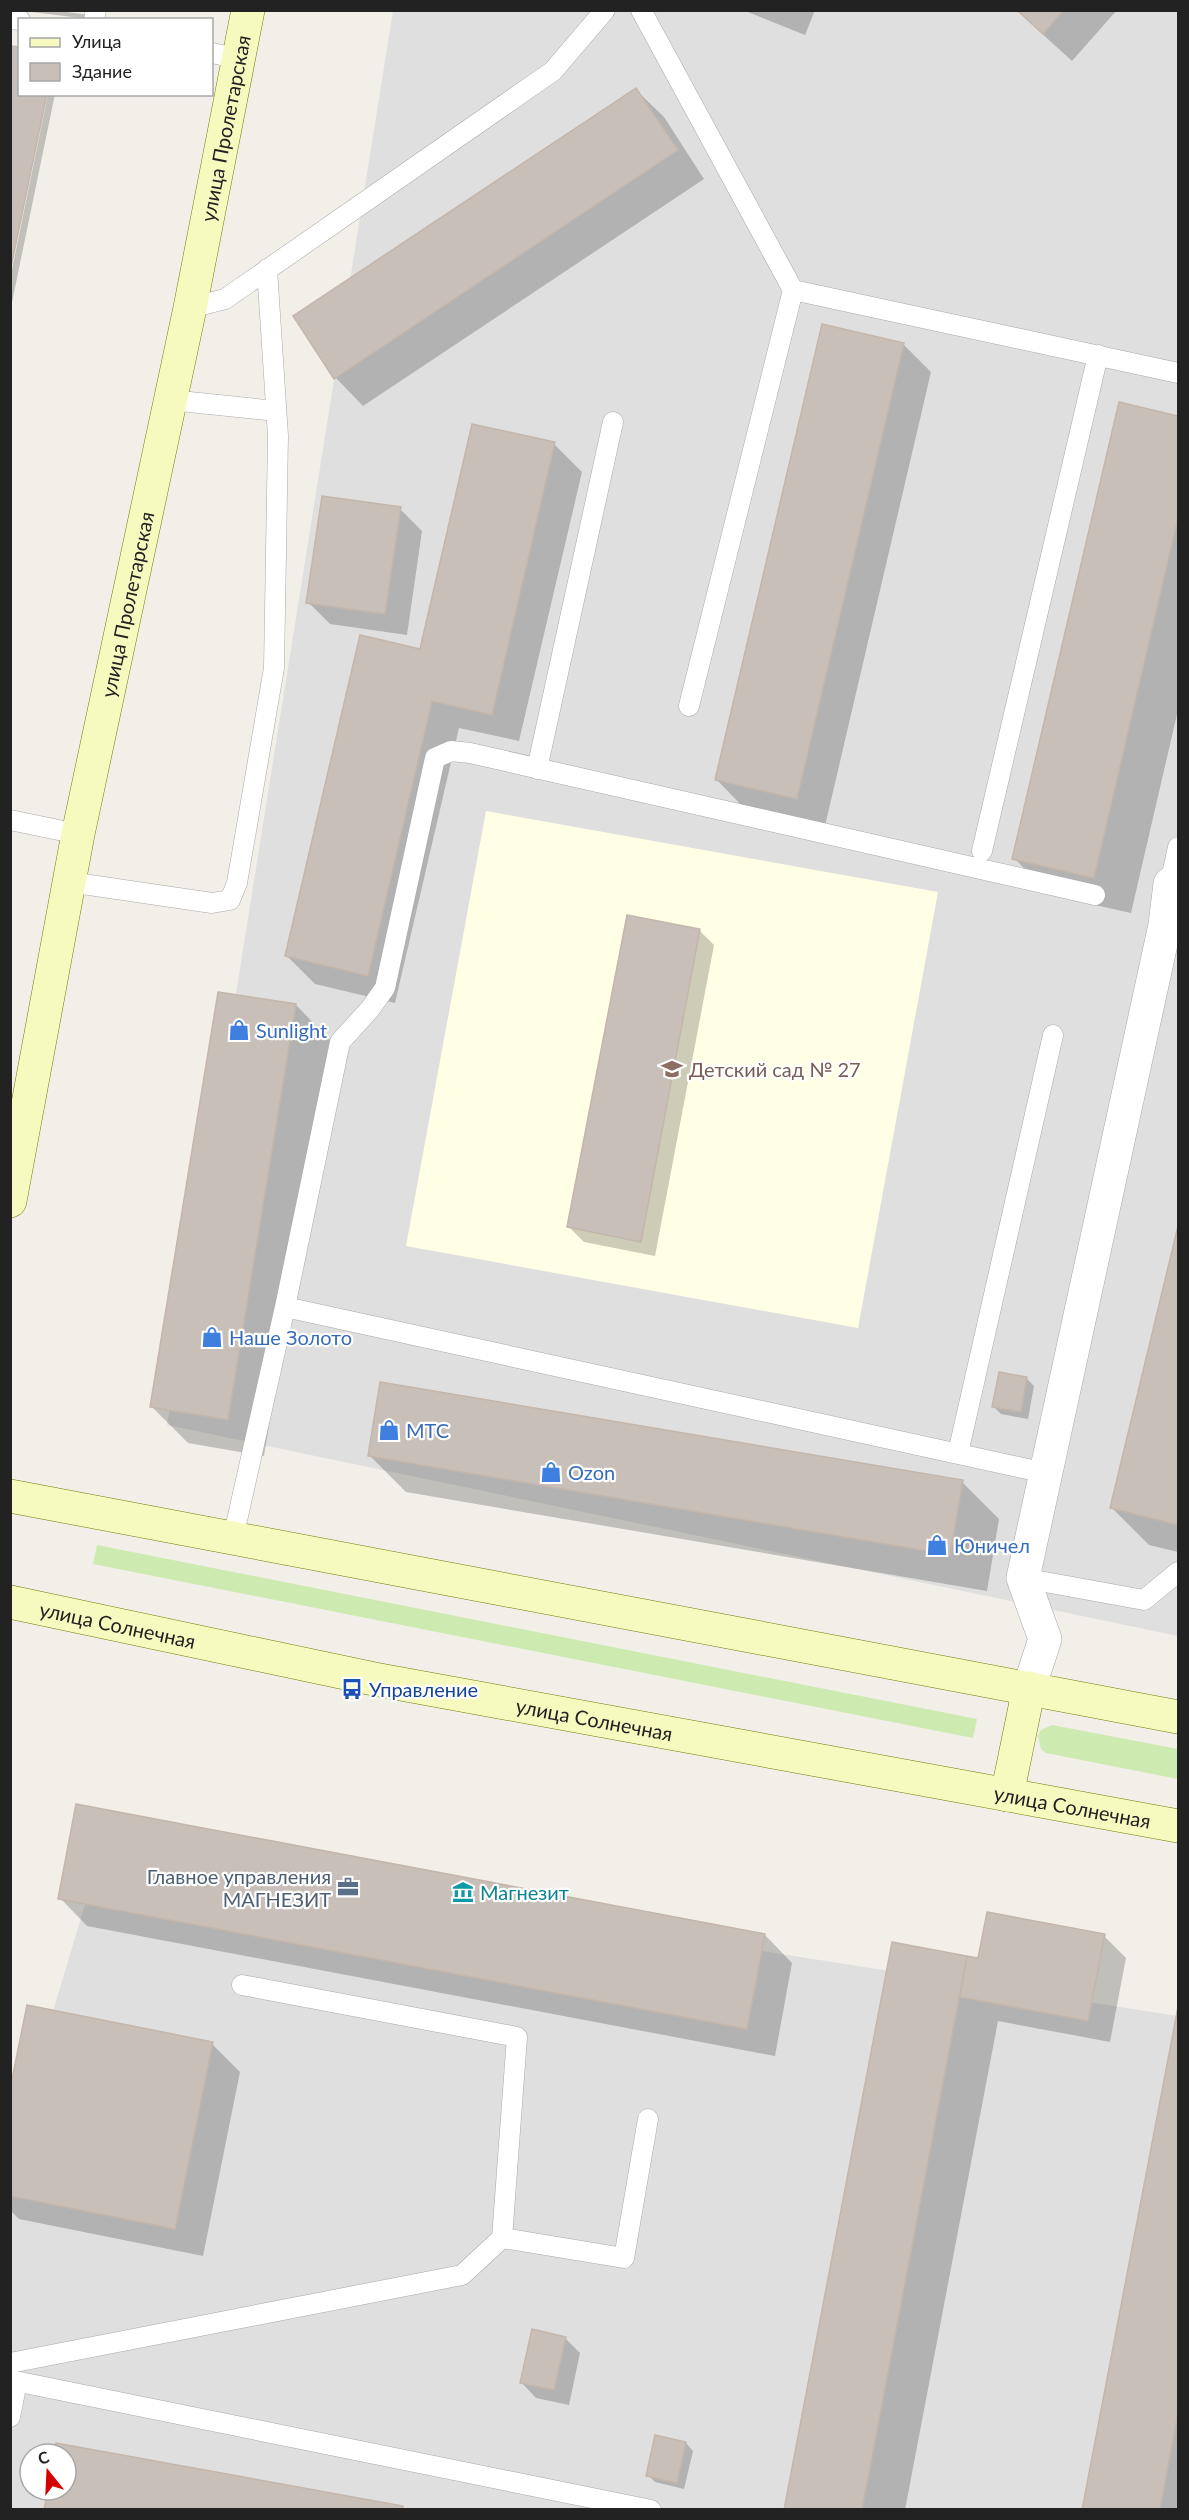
<svg xmlns="http://www.w3.org/2000/svg" width="1189" height="2520" font-family="Lato,sans-serif">
<style>
.residential{fill:#e0dfdf;fill-rule:evenodd}
.education{fill:#ffffe5}
.grass{fill:#cdebb0}
.shadow{fill:#0003}
.building{fill:#c7bfb8;stroke:#c4b6ab;stroke-width:1.5}
.lines{fill:none;stroke-linecap:round;stroke-linejoin:round}
.lane-casing{stroke:#a9a9a9;stroke-width:21}
.street-casing{stroke:#a9a9a9;stroke-width:34}
.secondary-casing{stroke:#707d05;stroke-width:34}
.lane{stroke:#fff;stroke-width:20}
.street{stroke:#fff;stroke-width:33}
.secondary{stroke:#f7fabf;stroke-width:33}
.labels{text-anchor:middle;dominant-baseline:central;stroke-width:4.5;stroke-linejoin:round;paint-order:stroke}
.street-label{font-size:20px;fill:#222;stroke:#fff}
.shop-label{font-size:20px;fill:#366cbe;stroke:#fff;text-anchor:start}
.education-label{font-size:20px;fill:#785e54;stroke:#fff;text-anchor:start}
.transit-label{font-size:20px;fill:#164399;stroke:#fff;text-anchor:start}
.service-label{font-size:20px;fill:#4e5e75;stroke:#fff;text-anchor:end}
.culture-label{font-size:20px;fill:#0d838f;stroke:#fff;text-anchor:start}
</style>
<rect width="100%" height="100%" fill="#f2efe9"/>
<path class="residential" d="M393 11H1178V1636L167 1425Z
M102 1848 1178 2016V2509L11 2510V2151ZM30 2454H66V2490H30Z"/>
<path class="education" d="M486 811 938 892 858 1328 406 1246Z"/>
<path class="grass" d="M97 1545 977 1719 973 1738 93 1564Z
M1052 1725 1178 1749V1779L1046 1753 1041 1749 1038 1736 1041 1730Z"/>
<path class="shadow" d="M14 10H52L90 15V12L79 10H91L90 19Z
M743 10H815L805 35Z
M1016 10H1117L1072 61Z
M12 47 10 264V55Z
M636 90 664 117 704 179 363 406 336 378 295 317Z
M48 94H55L10 312V279Z
M903 344 931 372 825 826 744 808 717 780Z
M1120 404 1178 417V710L1131 913 1050 895 1014 858Z
M554 444 582 472 519 741 459 728 395 1003 315 984 287 956 421 651Z
M400 509 422 531 407 635 330 624 308 602Z
M699 930 714 945 655 1256 584 1242 569 1227Z
M296 1005 332 1042 264 1456 188 1443 151 1406Z
M1178 1233V1552L1149 1545 1112 1508Z
M1026 1378 1034 1386 1028 1419 1001 1414 994 1407Z
M370 1456 962 1482 999 1519 987 1591 406 1492Z
M60 1898 765 1935 792 1963 775 2056 87 1926Z
M1104 1936 1126 1958 1110 2042 998 2021 905 2510H786L894 1944 979 1960Z
M1178 2015V2510H1084Z
M212 2044 240 2072 203 2256 19 2219 10 2210V2096Z
M565 2338 580 2353 569 2405 536 2398 522 2383Z
M686 2443 693 2451 684 2489 655 2482 648 2475Z"/>
<path class="building" d="M1017 10H1064L1043 34Z
M11 46 20 47V94H47L10 272Z
M636 88 678 150 334 379 293 316Z
M822 324 904 343 797 799 715 780Z
M1119 402 1178 416V518L1094 878 1012 859Z
M472 424 555 442 492 715 432 701 368 976 285 956 360 635 420 649Z
M322 496 401 507 385 614 306 603Z
M627 915 700 929 641 1242 567 1227Z
M218 992 296 1004 228 1420 150 1407Z
M1178 1226V1525L1110 1508Z
M999 1372 1027 1377 1021 1412 992 1407Z
M380 1382 963 1480 950 1555 368 1456Z
M76 1804 765 1934 747 2029 58 1899Z
M987 1912 1105 1934 1088 2021 960 1997 967 1956 978 1958Z
M892 1942 967 1956 862 2510H784Z
M27 2005 213 2042 175 2229 10 2196V2089Z
M1178 2007V2413L1160 2510H1082Z
M532 2329 566 2337 554 2390 520 2383Z
M655 2435 686 2442 677 2483 646 2476Z
M56 2443 403 2506 402 2510H44L48 2490H66V2454H54Z"/>
<g class="lines">
<defs>
<path id="lane" d="M641 10 793 290
M10 19 20 20
M94 20 96 10
M212 53 240 59
M190 308 225 299 553 71 605 10
M170 400 276 411
M689 706 793 290 1178 373
M537 769 613 422
M10 820 78 834
M982 851 1098 355
M69 882 212 903 230 900 237 883 274 668 278 436 267 269
M1170 884 1178 847
M285 1307 340 1042 370 1009 385 988 435 758 451 751 470 753 1095 895
M958 1453 1053 1035
M233 1538 285 1307 1046 1473
M1023 1578 1144 1600 1178 1572
M502 2238 624 2258 648 2119
M10 2363 462 2275 502 2238 517 2037 242 1985
M10 2380 651 2510
M10 2417 17 2382"/>
<path id="street" d="M1029 1688 1045 1639 1023 1578 1165 925 1170 884 1178 878"/>
<g id="secondary">
<path id="s1" d="M10 1201 78 834 190 308 248 10"/>
<path d="M10 1496 1178 1717"/>
<path id="s2" d="M10 1602 374 1679 1178 1826"/>
<path d="M1007 1795 1029 1688"/>
</g>
</defs>
<use href="#lane" class="lane-casing"/>
<use href="#street" class="street-casing"/>
<use href="#secondary" class="secondary-casing"/>
<use href="#lane" class="lane"/>
<use href="#street" class="street"/>
<use href="#secondary" class="secondary"/>
</g>
<defs>
<symbol id="shop-bare" viewBox="-9 -9 18 18"><path d="M-5-2.5h2.3a2.7 3.5 0 0 1 5.4 0H5L5.5 6h-11ZM-1.5-2.5h3a1.5 2.3 0 0 0-3 0Z" fill="#3f7fe0" stroke="#fff" stroke-width="2.5" paint-order="stroke"/></symbol>
<symbol id="school-bare" viewBox="-9 -9 18 18"><path d="M0-5L7-2L0 1L-7-2ZM-4 1L0 2.5L4 1V4Q0 6-4 4Z" fill="#8d6e63" stroke="#fff" stroke-width="2.5" paint-order="stroke"/></symbol>
<symbol id="bus-bare" viewBox="-9 -9 18 18"><path d="M-5-6H5V4H4V6H2V4H-2V6H-4V4H-5ZM-3.5-4V0h7V-4ZM-3.5 1.2v1.5H-2V1.2ZM2 1.2v1.5H3.5V1.2Z" fill="#1a4fb4" stroke="#fff" stroke-width="2.5" paint-order="stroke"/></symbol>
<symbol id="office-bare" viewBox="-9 -9 18 18"><path d="M-6-3h4V-5.5h4V-3h4V5H-6ZM-1-4.5V-3h2v-1.5ZM-6 0V1H6V0Z" fill="#5c6f8a" stroke="#fff" stroke-width="2.5" paint-order="stroke"/></symbol>
<symbol id="museum-bare" viewBox="-9 -9 18 18"><path d="M0-6L6-3V-2H-6V-3ZM-5-1h2V3h-2ZM-1-1h2V3h-2ZM3-1h2V3H3ZM-6 4H6V6H-6Z" fill="#0f9aa8" stroke="#fff" stroke-width="2.5" paint-order="stroke"/></symbol>
</defs>
<g fill-rule="evenodd">
<use href="#shop-bare" x="224" y="1015" width="30" height="30"/>
<use href="#school-bare" x="657" y="1054" width="30" height="30"/>
<use href="#shop-bare" x="197" y="1322" width="30" height="30"/>
<use href="#shop-bare" x="374" y="1415" width="30" height="30"/>
<use href="#shop-bare" x="536" y="1457" width="30" height="30"/>
<use href="#shop-bare" x="922" y="1530" width="30" height="30"/>
<use href="#bus-bare" x="337" y="1674" width="30" height="30"/>
<use href="#office-bare" x="333" y="1872" width="30" height="30"/>
<use href="#museum-bare" x="448" y="1877" width="30" height="30"/>
</g>
<g class="labels">
<g class="street-label">
<text stroke="none"><textPath href="#s1" startOffset="1094">улица Пролетарская</textPath></text>
<text stroke="none"><textPath href="#s1" startOffset="608">улица Пролетарская</textPath></text>
<text stroke="none"><textPath href="#s2" startOffset="110">улица Солнечная</textPath></text>
<text stroke="none"><textPath href="#s2" startOffset="596">улица Солнечная</textPath></text>
<text stroke="none"><textPath href="#s2" startOffset="1082">улица Солнечная</textPath></text>
</g>
<g class="shop-label">
<text x="256" y="1030">Sunlight</text>
<text x="229" y="1337">Наше Золото</text>
<text x="406" y="1430">МТС</text>
<text x="568" y="1472">Ozon</text>
<text x="954" y="1545">Юничел</text>
</g>
<g class="education-label">
<text x="689" y="1069">Детский сад № 27</text>
</g>
<g class="transit-label">
<text x="369" y="1689">Управление</text>
</g>
<g class="service-label">
<text x="331" y="1876">Главное управления<tspan x="331" dy="23">МАГНЕЗИТ</tspan></text>
</g>
<g class="culture-label">
<text x="480" y="1892">Магнезит</text>
</g>
</g>
<rect width="1189" height="2520" fill="none" stroke="#222222" stroke-width="24"/>
<rect x="18" y="18" width="195" height="78" fill="#ffffff" stroke="#a7a7a7" stroke-width="1.5"/>
<rect x="30" y="38" width="30" height="9" fill="#f7fabf" stroke="#a7a7a7" stroke-width="1.5"/>
<text x="72" y="48" font-size="18" fill="#222222">Улица</text>
<rect x="30" y="63" width="30" height="18" fill="#c7bfb8" stroke="#a7a7a7" stroke-width="1.5"/>
<text x="72" y="78" font-size="18" fill="#222222">Здание</text>
<g transform="translate(48 2472) rotate(342)"><circle r="28" fill="#ffffff" stroke="#a7a7a7" stroke-width="1.5"/>
<path d="M0-4.5L10 22L0 15L-10 22Z" fill="#d40000"/>
<text y="-9" font-size="16" font-weight="bold" text-anchor="middle" fill="#222222">С</text>
</g>
</svg>
